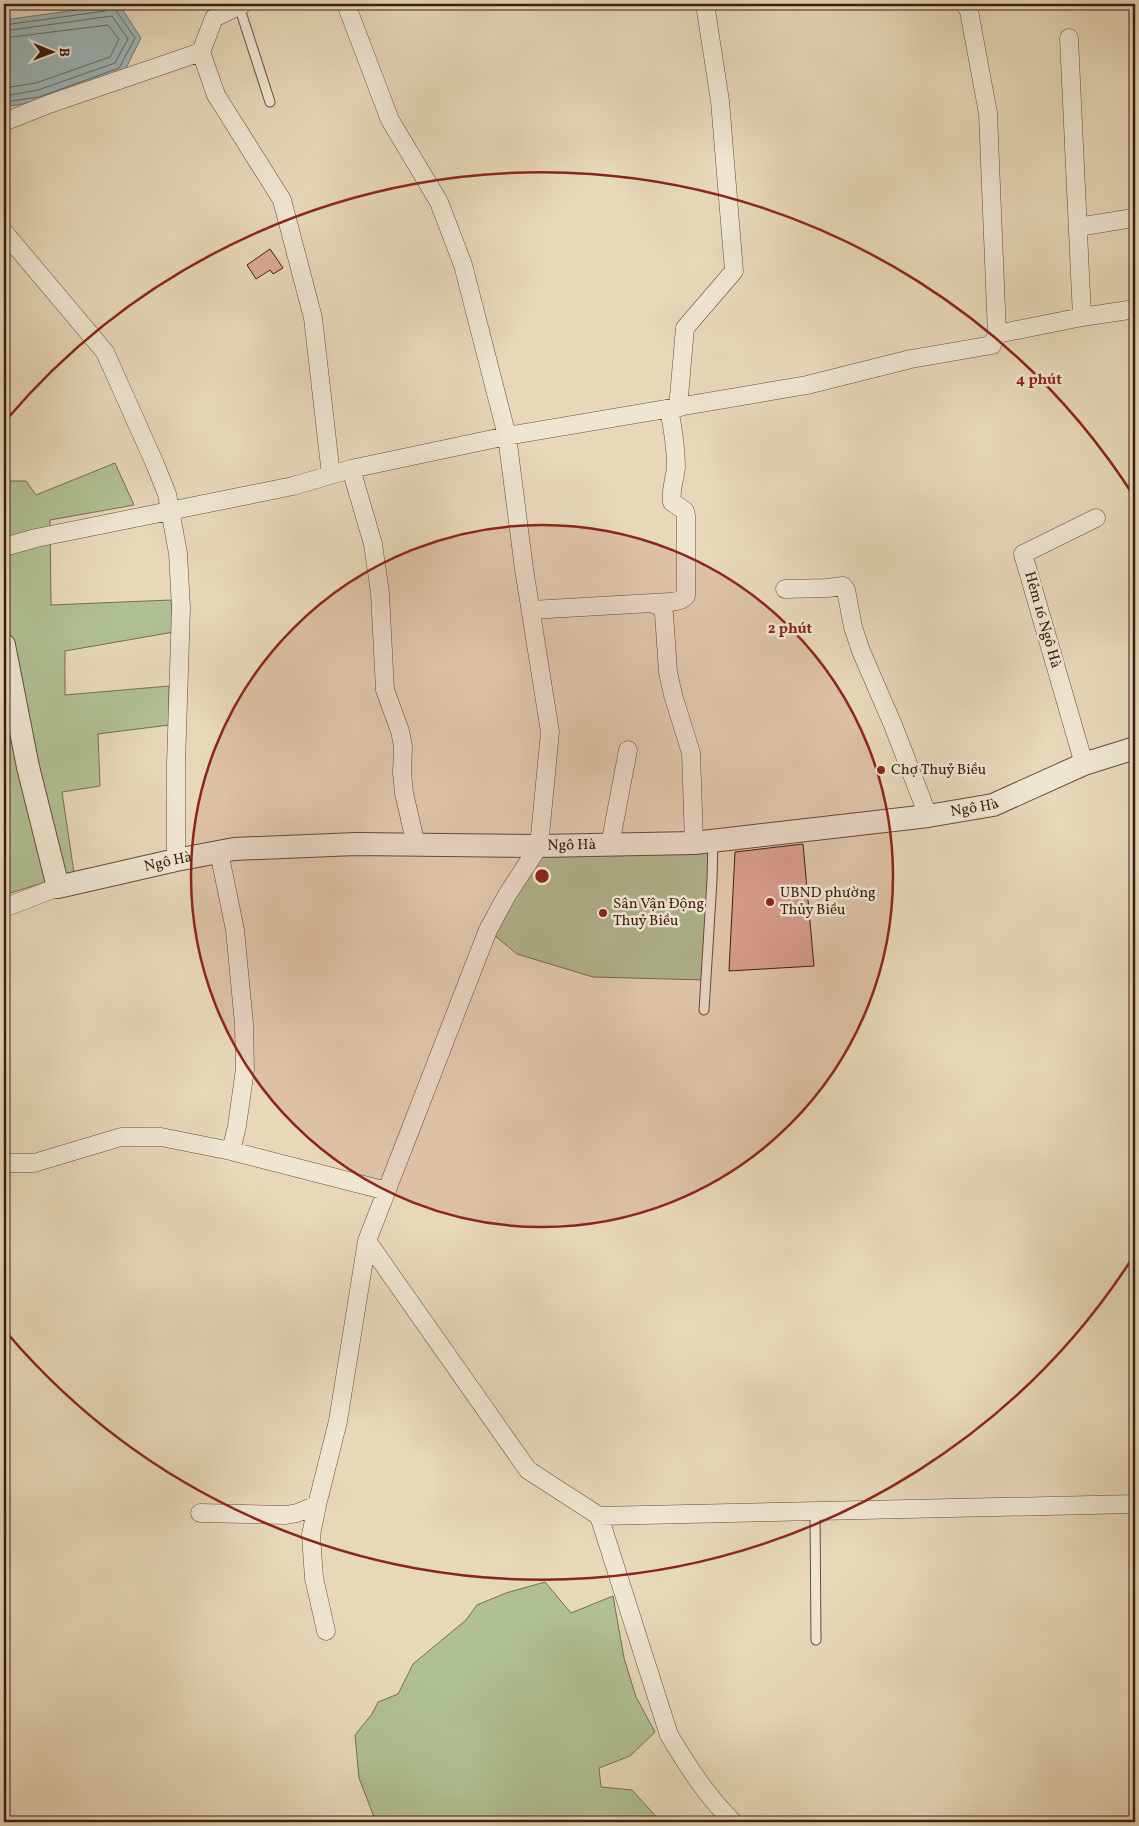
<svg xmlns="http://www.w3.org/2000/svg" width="1139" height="1826" font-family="Vollkorn,serif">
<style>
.green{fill:#b0c094;stroke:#766e52}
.water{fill:#9bb7ba;stroke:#757976}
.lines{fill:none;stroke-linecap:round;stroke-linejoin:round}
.shore{stroke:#6b6a65;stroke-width:1}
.building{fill:#dea998;stroke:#3b1d10}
.service-casing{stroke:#664c3a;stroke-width:11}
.minor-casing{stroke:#664c3a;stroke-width:19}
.tertiary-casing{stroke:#664c3a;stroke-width:24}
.service{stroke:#efe6d2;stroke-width:9}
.minor{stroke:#efe6d2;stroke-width:18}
.tertiary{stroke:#efe6d2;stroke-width:22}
.ring{fill:none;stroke:#8f2418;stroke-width:2.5}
.poi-dot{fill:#8f2418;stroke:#efe6d2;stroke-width:2}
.labels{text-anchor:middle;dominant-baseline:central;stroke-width:5;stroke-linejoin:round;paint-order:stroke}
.street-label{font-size:15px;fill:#3b1d10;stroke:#efe6d2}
.poi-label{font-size:15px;fill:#3b1d10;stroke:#efe6d2;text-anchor:start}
.centre{fill:#8f2418;stroke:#efe6d2;stroke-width:2.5}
.ring-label{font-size:15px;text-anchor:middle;font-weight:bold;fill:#8f2418;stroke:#efe6d2;stroke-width:5;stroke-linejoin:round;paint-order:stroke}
</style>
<rect width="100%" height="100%" fill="#e7d8ba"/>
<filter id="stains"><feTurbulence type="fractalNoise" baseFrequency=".004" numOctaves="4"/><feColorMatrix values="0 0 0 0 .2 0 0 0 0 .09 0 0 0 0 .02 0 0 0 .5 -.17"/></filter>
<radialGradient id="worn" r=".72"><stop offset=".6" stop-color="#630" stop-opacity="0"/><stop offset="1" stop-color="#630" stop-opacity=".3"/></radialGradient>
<path class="green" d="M115 463 134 505 50 520 51 605 171 600 174 632 65 651V695L169 686V725L98 734 100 786 62 792 74 873 4 895V481H26L36 495Z
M713 840 706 980 593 977 517 954 488 930 539 846Z
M545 1582 571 1613 613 1596 624 1658 636 1697 655 1732 630 1756 599 1768 601 1787 632 1790 661 1822H376L359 1778 355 1735 372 1714 378 1702 398 1694 413 1664 466 1620 477 1605 506 1593Z"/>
<path class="water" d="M119 4 141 38 124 72 40 101 4 107V20Z"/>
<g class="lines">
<path class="shore" d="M4 25 105 11 113 6 135 38 119 68 39 97 4 102
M4 31 112 16 128 39 115 63 38 90 4 96
M4 38 108 25 119 39 110 57 36 83 4 88"/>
</g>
<path class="building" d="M270 249 283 268 273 274 270 270 256 279 247 265Z
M803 844 814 966 729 971 735 852Z"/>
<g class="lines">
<defs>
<path id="service" d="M239 6 270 102
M704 1010 712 880 713 841
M815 1511 816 1640"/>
<path id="minor" d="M243 4 214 18 201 52 216 95 282 200 313 318 331 475
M346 4 390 120 439 202 463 265 507 436 524 569 550 732 539 846 507 895 488 930 367 1241 528 1470 599 1516 1135 1504
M965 4 969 11 988 113 997 334
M1069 38 1082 317
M4 122 49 104 201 52
M1078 227 1133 218
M4 232 105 352 155 464 167 494 178 553 181 608 176 764V860
M678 408 685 328 734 271 720 101 705 4
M351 469 373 544 380 593 385 690 400 731 403 746 402 773 404 793 416 845
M4 547 36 538 293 486 351 469 507 436 807 385 911 359 992 345 997 334 1082 317 1135 309
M785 589 827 588 843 586 846 590 853 627 861 651 893 725 928 816
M652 603C662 602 679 604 686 596V516L685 511 672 502C670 489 675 480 676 467 676 447 673 429 669 409
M531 610 652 603 661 607 664 614 668 672 673 695 691 753 694 843
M1084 764 1023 554 1096 518
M610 845 628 750
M219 852 235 930 244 1024 245 1069 237 1126 231 1151
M4 908 58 887
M4 1163H34L121 1137H161L231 1151 387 1191
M200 1513 286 1515 297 1513 317 1505
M599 1516 669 1735C688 1767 707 1796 733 1822
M326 1631 314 1578 311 1535 317 1505 338 1421 367 1241"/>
<g id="tertiary">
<path id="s1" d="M4 645 28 767 58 887 176 860 234 849 356 844 539 846 694 843 928 816 993 805 1084 764 1135 748"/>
</g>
</defs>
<use href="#service" class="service-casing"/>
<use href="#minor" class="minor-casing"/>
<use href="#tertiary" class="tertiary-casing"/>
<use href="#service" class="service"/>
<use href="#minor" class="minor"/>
<use href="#tertiary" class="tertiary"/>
</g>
<circle cx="542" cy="876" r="351" fill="#8f2418" fill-opacity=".12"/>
<g class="ring">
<circle cx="542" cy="876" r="351"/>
<path d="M1135 1254A703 703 0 0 1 7 1333M7 419A703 703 0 0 1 1135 498"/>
</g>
<g class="poi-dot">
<circle cx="881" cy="770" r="5"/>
<circle cx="770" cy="902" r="5"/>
<circle cx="603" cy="913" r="5"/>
</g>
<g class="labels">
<g class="street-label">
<text transform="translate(1042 620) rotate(74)">Hẻm 16 Ngô Hà</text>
<text stroke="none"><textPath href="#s1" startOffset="1171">Ngô Hà</textPath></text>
<text stroke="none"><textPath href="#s1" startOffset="766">Ngô Hà</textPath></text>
<text stroke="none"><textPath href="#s1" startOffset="361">Ngô Hà</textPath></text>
</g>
<g class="poi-label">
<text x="891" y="770">Chợ Thuỷ Biều</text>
<text x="780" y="893">UBND phường<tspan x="780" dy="17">Thủy Biều</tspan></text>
<text x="613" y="904">Sân Vận Động<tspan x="613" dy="17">Thuỷ Biều</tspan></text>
</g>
</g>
<circle cx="542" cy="876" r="8" class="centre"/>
<g class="ring-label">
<text x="1039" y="384">4 phút</text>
<text x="790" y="633">2 phút</text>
</g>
<rect width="1139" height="1826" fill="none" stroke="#e7d8ba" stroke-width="20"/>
<rect x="5" y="5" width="1129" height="1816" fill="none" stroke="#3b1d10" stroke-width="2.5"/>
<rect x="10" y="10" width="1119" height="1806" fill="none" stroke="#3b1d10"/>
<g transform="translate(52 52) rotate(91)" stroke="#efe6d2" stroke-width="4" paint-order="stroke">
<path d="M0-4L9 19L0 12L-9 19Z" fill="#3b1d10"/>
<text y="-8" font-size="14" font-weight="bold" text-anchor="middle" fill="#3b1d10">B</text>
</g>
<rect width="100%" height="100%" filter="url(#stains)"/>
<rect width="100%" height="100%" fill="url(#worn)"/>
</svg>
